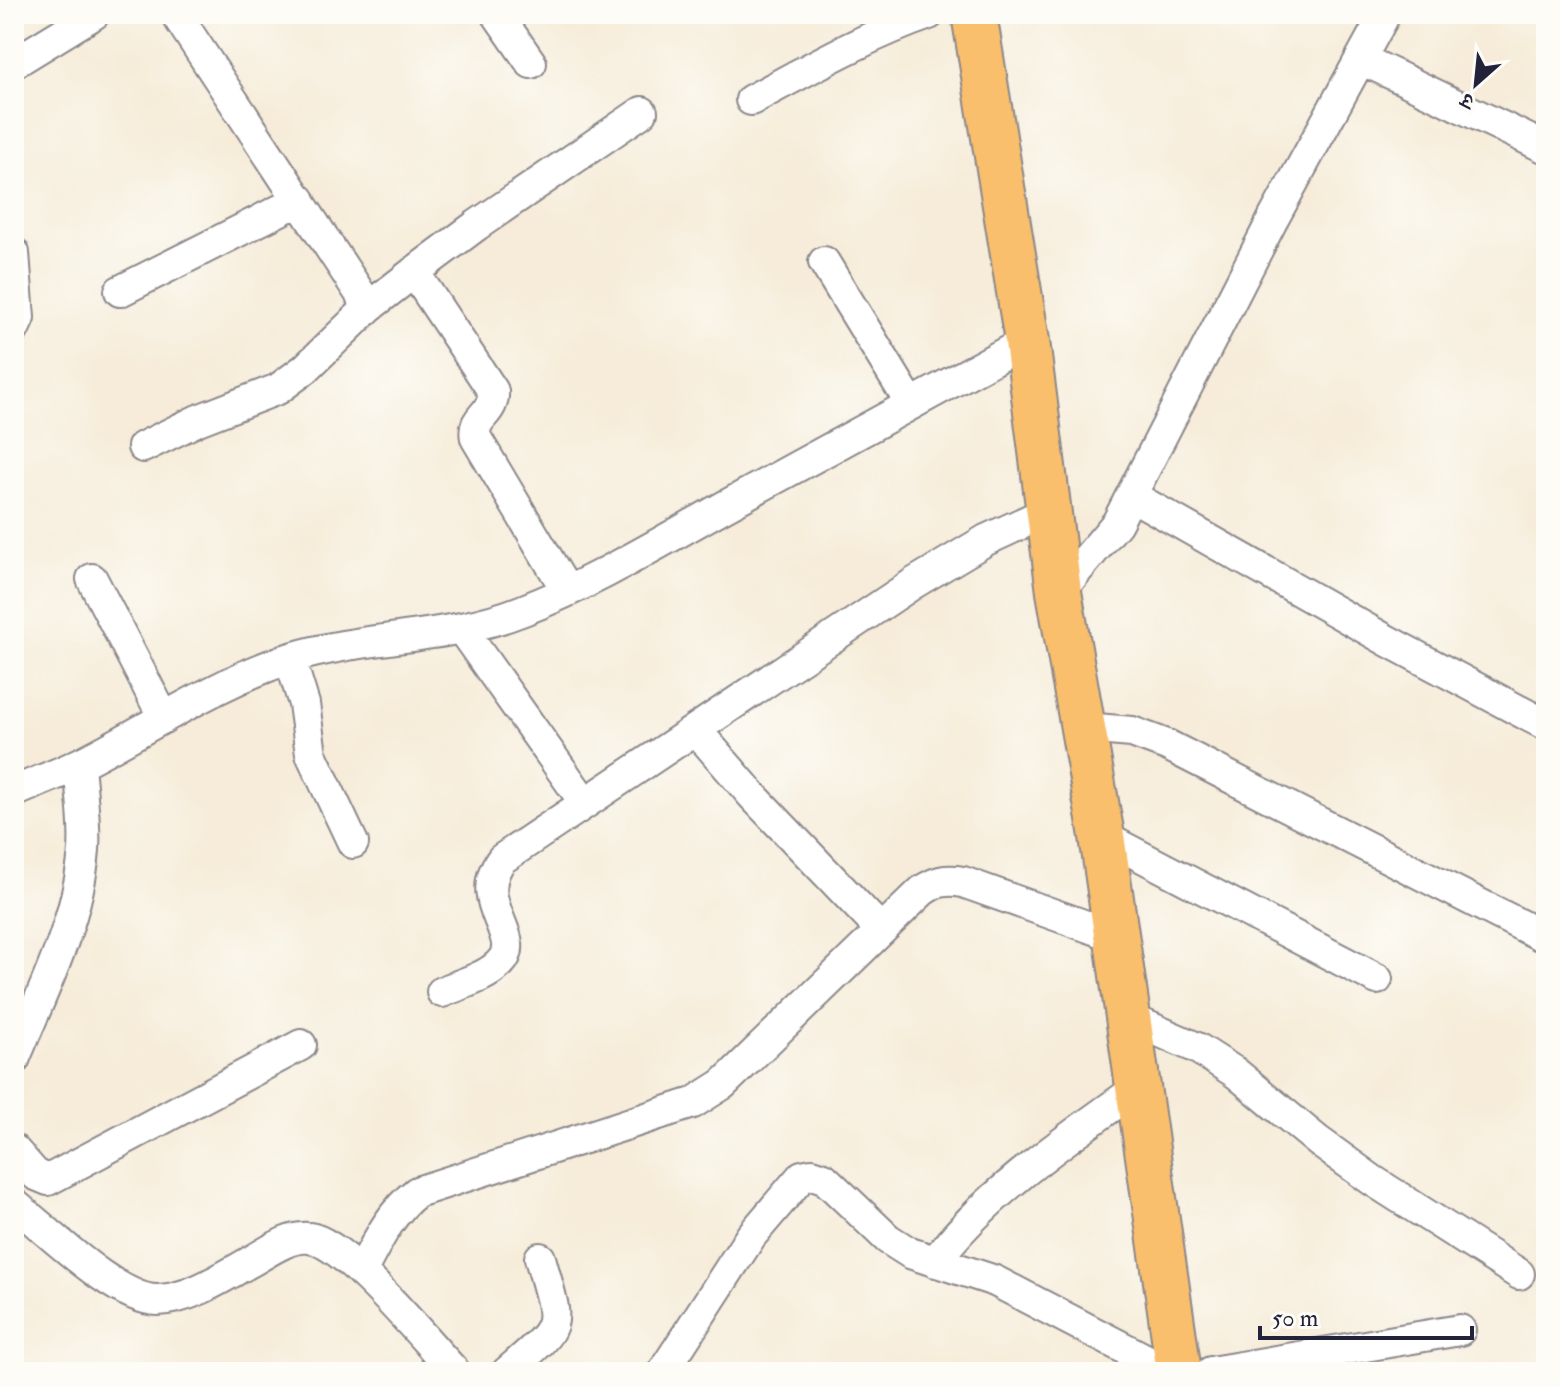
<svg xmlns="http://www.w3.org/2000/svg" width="1560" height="1386" font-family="'IM FELL Double Pica','Noto Serif Devanagari',serif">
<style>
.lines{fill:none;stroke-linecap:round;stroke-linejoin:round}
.minor-casing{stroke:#8c878a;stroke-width:34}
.highway-casing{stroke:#8c878a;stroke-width:48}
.minor{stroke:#fff;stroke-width:30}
.highway{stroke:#f9bf6d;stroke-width:44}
</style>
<rect width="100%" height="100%" fill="#fdfcf7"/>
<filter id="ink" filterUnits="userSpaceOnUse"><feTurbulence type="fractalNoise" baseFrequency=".0125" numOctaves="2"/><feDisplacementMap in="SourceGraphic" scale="16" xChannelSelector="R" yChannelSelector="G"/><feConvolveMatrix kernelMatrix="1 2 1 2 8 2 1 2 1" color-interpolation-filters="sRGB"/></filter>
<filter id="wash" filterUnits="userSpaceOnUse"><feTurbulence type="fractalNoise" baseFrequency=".006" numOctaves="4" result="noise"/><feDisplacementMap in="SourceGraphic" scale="32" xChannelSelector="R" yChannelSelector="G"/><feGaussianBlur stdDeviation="1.8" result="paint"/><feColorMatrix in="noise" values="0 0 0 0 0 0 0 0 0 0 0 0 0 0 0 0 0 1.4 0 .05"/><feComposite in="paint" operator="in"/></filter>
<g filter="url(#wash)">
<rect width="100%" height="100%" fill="#f6ecd9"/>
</g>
<g filter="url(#ink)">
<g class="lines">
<defs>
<path id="minor" d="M176 14 369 307
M497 14 531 63
M1361 59 1546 148
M14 63 94 14
M751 100C809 69 866 36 929 14
M14 253 19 318 14 329
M824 262 911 404
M414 272 493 391C495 415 471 416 476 438L567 591
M120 291 300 200
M143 447 198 420 278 389 305 369 369 307 414 272 477 225 642 112
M1132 496 1388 641 1546 725
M92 579 164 718
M1059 592 1117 523 1273 219 1385 14
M461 628 585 803
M290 659 304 704 311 754 353 843
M1084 728 1132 732 1167 745 1546 938
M696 730 752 795 881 930
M14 792C36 782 59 774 81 763 150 728 217 682 291 658 366 635 447 640 521 611 592 584 659 543 725 506 826 451 926 396 1027 341
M1102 836 1377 979
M442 992C460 984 485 978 499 964 528 938 468 902 502 859L914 583 986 540 1049 511
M1129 1018 1197 1048 1236 1073 1318 1141 1372 1180 1519 1274
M14 1060C41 994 78 923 84 850 86 822 81 792 79 764
M14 1150 36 1175 48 1180 301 1045
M14 1204C47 1230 118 1301 158 1300 190 1299 221 1278 248 1263 265 1254 289 1235 309 1238 346 1242 427 1343 455 1372
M935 1262C982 1196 1072 1135 1139 1087
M361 1272C377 1242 390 1213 417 1192L693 1103 723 1084 922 891C936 881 946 879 963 882L1117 937
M507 1372C564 1322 560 1330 540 1258
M663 1372 751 1236 802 1176 812 1174 824 1178 888 1239 910 1253 995 1281 1170 1372
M1211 1372 1460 1330"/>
<path id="highway" d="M974 14 1027 341 1059 592 1102 836 1179 1372"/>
</defs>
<use href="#minor" class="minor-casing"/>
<use href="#highway" class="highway-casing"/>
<use href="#minor" class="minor"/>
<use href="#highway" class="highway"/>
</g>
</g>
<rect width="1560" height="1386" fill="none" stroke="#fdfcf7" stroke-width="48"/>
<g transform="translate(1476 84) rotate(207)" stroke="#fdfcf7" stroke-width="6" paint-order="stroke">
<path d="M0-6L14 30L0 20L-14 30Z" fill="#22223b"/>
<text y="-12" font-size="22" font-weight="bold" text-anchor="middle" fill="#22223b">उ</text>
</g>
<path d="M1260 1326v12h212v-12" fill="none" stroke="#22223b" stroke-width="4"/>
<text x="1272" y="1326" font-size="24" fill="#22223b" stroke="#fdfcf7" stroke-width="6" paint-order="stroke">50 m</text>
</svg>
